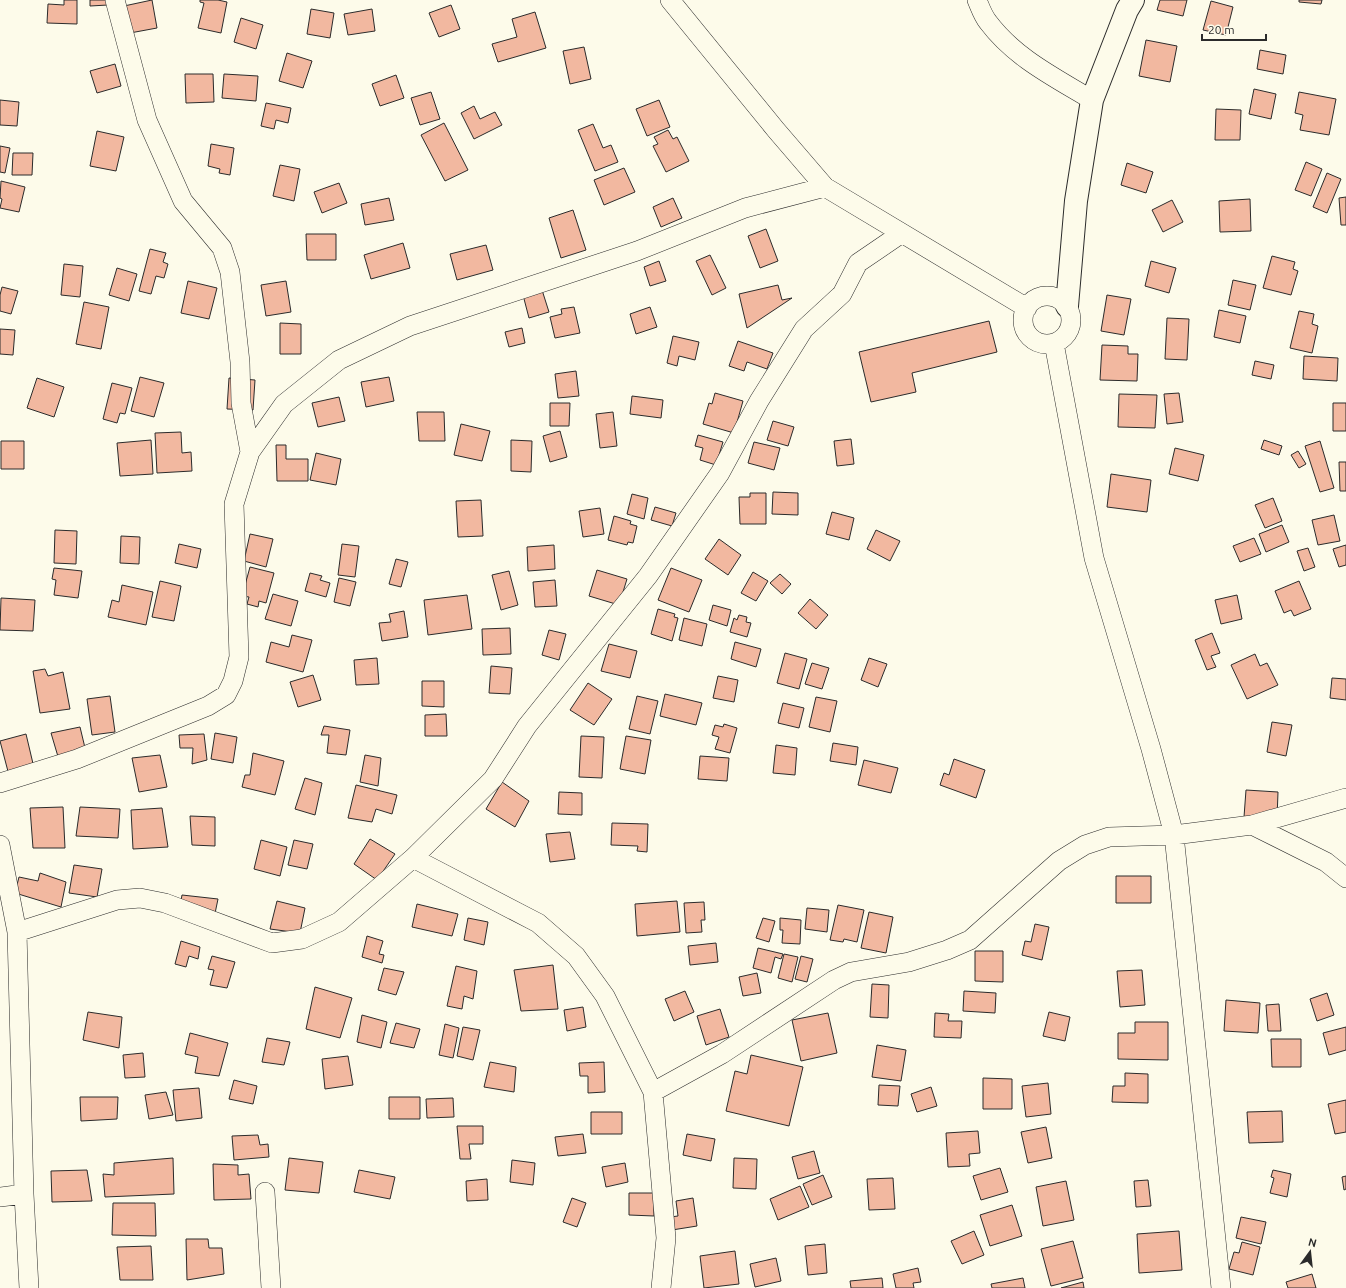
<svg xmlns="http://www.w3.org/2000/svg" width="1346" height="1288" font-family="Ubuntu,sans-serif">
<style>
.building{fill:#f2b8a0;stroke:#2b2b2b}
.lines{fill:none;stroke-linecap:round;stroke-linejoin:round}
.street-casing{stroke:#2b2b2b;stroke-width:20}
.secondary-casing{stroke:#2b2b2b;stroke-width:24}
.street{stroke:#fdfbea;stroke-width:19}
.secondary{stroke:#fdfbea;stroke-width:22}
</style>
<rect width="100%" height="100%" fill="#fdfbea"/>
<path class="building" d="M64 0H77V24L47 23 48 4 64 5Z
M90 0H108V5L90 6Z
M152 0 157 28 130 33 124 6Z
M200 0H218L227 2 221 33 198 28 204 3 200 2Z
M1160 0H1187L1183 16 1157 10Z
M1299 0H1322L1321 4 1299 2Z
M1211 1 1233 7 1226 35 1203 30Z
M451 5 460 29 439 37 429 13Z
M311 9 334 13 330 38 307 34Z
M372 9 375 31 348 35 344 14Z
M535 12 546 48 498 62 492 44 517 37 512 19Z
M241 18 263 25 256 49 234 42Z
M1146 40 1177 46 1170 82 1139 76Z
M584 47 591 79 570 84 563 51Z
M1260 50 1286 55 1283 74 1257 69Z
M287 53 312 61 303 88 279 81Z
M115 64 121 86 97 93 90 71Z
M185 74H213L214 102 186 103Z
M224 74 258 76 256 101 222 98Z
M396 75 404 98 380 106 372 84Z
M1254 89 1276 94 1271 119 1249 114Z
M431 92 440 119 420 125 411 98Z
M1299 92 1336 99 1329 135 1300 130 1303 115 1295 113Z
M0 100 19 102 17 126 0 125Z
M659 100 670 127 647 136 636 109Z
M266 103 291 108 288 123 276 120 274 129 261 126Z
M474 106 480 119 495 112 502 125 474 139 461 113Z
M1216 109 1241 110 1240 140H1215Z
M444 123 468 170 445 181 421 135Z
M593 124 603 148 611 145 618 162 595 171 578 130Z
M668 130 673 139 677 137 689 161 666 172 653 146 658 144 654 137Z
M97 131 124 137 116 171 90 166Z
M211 144 234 148 230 175 219 173 220 169 208 166Z
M0 146 10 148 5 173 0 172Z
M13 153H33L32 175H12Z
M1306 162 1322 169 1311 196 1295 190Z
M1127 163 1153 172 1146 193 1121 185Z
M280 165 300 169 294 201 273 196Z
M624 168 635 192 604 205 594 180Z
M1327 173 1341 179 1327 213 1313 207Z
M1 181 25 187 19 212 0 208 2 199 0 198Z
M339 183 347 203 322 213 314 192Z
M1346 197V225H1341L1339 198Z
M389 198 394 220 365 225 361 204Z
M673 198 682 218 661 227 653 207Z
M1250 199 1251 231 1220 232 1219 201Z
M1172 200 1183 222 1163 232 1152 210Z
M573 210 586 250 561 258 549 218Z
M766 229 778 261 760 268 748 236Z
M306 234H336V260H307Z
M403 243 410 268 371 279 364 255Z
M486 245 493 270 457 280 450 254Z
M150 249 166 253 163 262 168 264 164 278 156 276 151 294 139 291Z
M710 255 726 288 712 295 696 261Z
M1272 256 1295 262 1293 269 1298 271 1291 295 1263 288Z
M659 261 666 281 650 286 644 267Z
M1151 261 1176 268 1169 293 1145 286Z
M64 264 83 266 80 297 61 295Z
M117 268 137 274 129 301 109 295Z
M1233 280 1256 285 1250 310 1228 305Z
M188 281 217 288 209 319 181 313Z
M286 281 291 312 266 316 261 285Z
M778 285 782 300 792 298 747 328 739 294Z
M2 287 18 291 11 314 0 311V295Z
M542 290 549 312 529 318 523 295Z
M1107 295 1131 299 1124 335 1101 331Z
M84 302 109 307 101 349 76 344Z
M574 307 580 333 555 338 550 317 562 314 561 309Z
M650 307 657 327 636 334 630 314Z
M1219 310 1246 316 1240 343 1214 337Z
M1299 311 1314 314 1312 324 1318 326 1312 353 1290 348Z
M1167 318 1189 319 1187 360 1165 359Z
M989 321 997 352 912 373 916 392 871 402 859 352Z
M280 323 301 324V354H280Z
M522 328 525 343 509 347 505 332Z
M0 329 15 330 13 355 0 354Z
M673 336 699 342 695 360 679 356 677 366 667 363Z
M738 341 773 353 767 369 747 362 744 371 729 366Z
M1102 345 1128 346V354H1138L1137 381 1100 380Z
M1304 356 1338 358 1337 381 1303 379Z
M1255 361 1274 365 1271 379 1252 375Z
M576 371 579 396 558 398 555 374Z
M140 377 164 383 154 417 131 411Z
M389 377 394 401 366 407 361 382Z
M37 378 64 387 54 417 27 408Z
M229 378 255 380 253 410 227 409Z
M112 383 132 388 125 414 120 413 117 423 103 419Z
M715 393 743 401 734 433 703 424 709 403 712 404Z
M1179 393 1183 422 1167 424 1164 394Z
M1119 394 1157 395 1155 428 1118 427Z
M632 396 663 400 661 418 630 414Z
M339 397 345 421 318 427 312 403Z
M550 403H570L569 426H550Z
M1333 403H1346V431H1333Z
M417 412H444L445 441H419Z
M613 412 617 446 600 448 596 414Z
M773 421 794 427 788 446 767 440Z
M461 424 490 431 482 461 454 455Z
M560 431 567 457 550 462 543 436Z
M181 432 182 453 191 452 192 471 157 473 155 433Z
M698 435 723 442 716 465 700 460 703 448 695 446Z
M851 439 854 464 837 466 834 441Z
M151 440 153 474 120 476 117 443Z
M511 440 532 441 531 472 511 471Z
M1264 440 1282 446 1279 455 1261 449Z
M1 441H24V469H1Z
M1320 441 1334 488 1320 492 1305 446Z
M754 442 780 448 774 470 748 463Z
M276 445H286V459H308V481H277Z
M1175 448 1204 455 1198 481 1169 474Z
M1298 451 1306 464 1299 468 1291 455Z
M316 453 341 459 336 485 310 480Z
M1339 462H1346V491H1340Z
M1111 474 1151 480 1147 512 1107 507Z
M773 492 798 493V515L772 514Z
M750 493H766V524H740L739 497H750Z
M632 494 648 498 644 519 627 514Z
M1273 498 1282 521 1265 528 1255 505Z
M481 500 483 536 458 537 456 501Z
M655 507 676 513 672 526 651 520Z
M600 508 604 534 583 537 579 511Z
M832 512 854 518 849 540 826 534Z
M1334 515 1340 541 1318 545 1312 520Z
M614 516 631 521 630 524 637 526 633 543 628 542 627 545 608 540Z
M1282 525 1289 542 1266 552 1259 534Z
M55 530 77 531 76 564 54 563Z
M876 530 900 541 890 561 867 549Z
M250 534 273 539 266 567 244 561Z
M121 536 140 537 139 564 120 563Z
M1254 538 1261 554 1240 562 1233 546Z
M719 539 741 555 728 575 705 559Z
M179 544 201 549 197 568 175 563Z
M342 544 359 546 355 577 338 575Z
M554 545 555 569 528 571 527 547Z
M1346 545V565L1339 567 1333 549Z
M1308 548 1315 567 1304 571 1297 551Z
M396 559 408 562 401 587 389 584Z
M250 567 274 573 266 603 259 601 258 607 247 604 249 597 242 596Z
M54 568 82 571 78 598 54 595 56 580 52 579Z
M671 568 702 580 689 612 658 600Z
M597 570 627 579 619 605 589 596Z
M509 571 518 605 501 610 492 575Z
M753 572 768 581 756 601 741 593Z
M310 573 322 576 320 580 330 583 326 597 305 591Z
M780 574 791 584 782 594 770 583Z
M339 578 356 582 350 606 334 602Z
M555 580 557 606 535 607 533 582Z
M160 581 181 586 174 621 152 617Z
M1299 581 1311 609 1294 616 1291 610 1284 613 1275 591Z
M122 585 153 592 146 625 108 617 112 600 119 602Z
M273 594 298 601 291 626 265 619Z
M467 595 472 629 428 635 424 600Z
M1237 595 1242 619 1221 624 1215 600Z
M1 598 35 600 33 631 0 630Z
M810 599 828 615 816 629 798 613Z
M713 605 731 610 727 626 709 620Z
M658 609 675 614 674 617 678 618 672 641 651 634Z
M404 611 408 637 382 641 379 623 391 622 389 614Z
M739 615 747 617 746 622 751 623 747 637 730 632 734 618 737 620Z
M684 618 707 624 702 646 679 640Z
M510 628 511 654 483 655 482 629Z
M549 630 566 634 559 660 542 655Z
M1212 633 1220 653 1211 656 1216 667 1207 670 1195 640Z
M292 635 312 640 303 672 266 662 271 642 289 647Z
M735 642 761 649 756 667 731 659Z
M609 644 637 651 630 678 601 671Z
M785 653 807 659 799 689 777 683Z
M1255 654 1260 666 1267 663 1278 685 1247 699 1231 665Z
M377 658 379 684 356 685 354 660Z
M869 658 887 664 878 687 861 680Z
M812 663 829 668 822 689 805 684Z
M491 666 512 668 510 694 489 693Z
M45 669 48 676 63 672 70 709 40 713 33 671Z
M313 675 321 700 298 707 290 682Z
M718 676 738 680 734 702 713 698Z
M1332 678 1346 679V700L1330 698Z
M422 681H444V707L422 706Z
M588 683 612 699 594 725 570 710Z
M665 694 702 703 696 725 660 716Z
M110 696 115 732 92 735 87 699Z
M637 696 658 701 650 734 629 729Z
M816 697 837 701 830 732 809 727Z
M783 703 804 708 799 728 778 723Z
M446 714 447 736H425V715Z
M1272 722 1292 725 1286 756 1267 752Z
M724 724 737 728 730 753 715 749 719 737 712 735 715 725 723 727Z
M324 726 350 730 346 755 327 753 329 735H321Z
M80 727 86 752 59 760 51 733Z
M215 733 237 737 233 763 211 759Z
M26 734 35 772 10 779 0 741Z
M204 734 207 760 192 764 193 748H180L179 735Z
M581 736 604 737 602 778 579 777Z
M626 736 651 740 645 774 620 769Z
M833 743 858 747 856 765 830 761Z
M776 745 797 748 795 775 773 773Z
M253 753 284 761 275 795 242 787 245 775H250Z
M160 755 167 787 139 792 132 758Z
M365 755 381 758 378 786 360 782Z
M700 756 729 758 727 781 698 779Z
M954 759 985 770 976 798 940 785 944 773 949 775Z
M864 760 898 768 891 793 858 785Z
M305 778 322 783 315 815 295 809Z
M502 782 529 801 515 827 486 809Z
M356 785 397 795 392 814 376 809 372 822 348 818Z
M1246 790 1278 792 1277 819 1244 817Z
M559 792 582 793V815L558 814Z
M63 807 65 848H33L30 808Z
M80 807 120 809 118 838 76 836Z
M162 808 168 847 133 849 131 810Z
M190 816 215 817V846L192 845Z
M612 823 648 824 647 852 637 851 638 846 611 845Z
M570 832 575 859 550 862 546 834Z
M370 839 395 854 377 880 354 864Z
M261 840 287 847 280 876 254 869Z
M294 840 313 844 307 869 288 865Z
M74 865 102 869 97 897 69 893Z
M40 873 66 882 61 907 15 893 19 877 38 881Z
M1116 876H1151V903H1116Z
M182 895 218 899 213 923 178 917Z
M277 901 305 908 300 933 270 929Z
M677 901 680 932 637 936 635 904Z
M704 902 705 920H701L702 932 686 933 684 903Z
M417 904 458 914 452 936 412 927Z
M838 905 864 910 857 942 844 939 843 942 830 940Z
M807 908 829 910 827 932 805 929Z
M869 912 893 917 886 953 861 948Z
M468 918 488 922 484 945 464 940Z
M763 918 775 921 769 942 756 938Z
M780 918 801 920 800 944 782 943 783 930H780Z
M1035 924 1049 927 1042 960 1022 955 1025 941 1031 942Z
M367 936 383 941 379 954 384 955 382 963 362 957Z
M181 941 200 947 198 959 189 956 186 967 175 964Z
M716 943 718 962 690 965 688 946Z
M758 948 783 954 781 959 775 957 771 973 753 968Z
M975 951H1003V982L975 981Z
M784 954 798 957 792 982 778 978Z
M212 956 235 962 227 988 210 985 214 970 208 969Z
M801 956 813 959 807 982 795 979Z
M553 965 558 1009 521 1011 514 970Z
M456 966 477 971 473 999 464 996 462 1009 447 1006Z
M384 968 404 972 396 995 378 990Z
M1142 970 1145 1005 1120 1007 1117 971Z
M757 973 761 993 743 996 739 977Z
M872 984 889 985 888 1018 870 1017Z
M315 987 352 998 340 1038 306 1029Z
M685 991 694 1012 674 1021 665 999Z
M964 991 996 993 995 1013 963 1011Z
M1327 993 1334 1015 1317 1021 1310 999Z
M1226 1000 1260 1003 1258 1033 1224 1031Z
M1279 1004 1281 1031H1268L1266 1005Z
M583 1007 586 1027 567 1031 564 1010Z
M720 1009 729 1037 706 1045 697 1016Z
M88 1012 122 1017 119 1048 83 1040Z
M1049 1012 1070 1017 1065 1041 1043 1036Z
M828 1013 837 1053 801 1061 792 1020Z
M935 1013 949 1014 948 1021H962L961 1038 934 1037Z
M362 1015 387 1022 381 1048 357 1042Z
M1135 1022H1168V1060L1118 1059V1033H1135Z
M396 1023 420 1029 414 1048 390 1043Z
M445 1024 459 1028 453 1058 439 1055Z
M463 1027 480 1030 473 1060 457 1056Z
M1346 1027V1050L1329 1055 1323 1033Z
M190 1033 228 1043 219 1076 195 1073 198 1057 185 1054Z
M267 1038 290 1042 284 1065 262 1062Z
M1271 1039H1301V1067H1272Z
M877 1045 906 1050 901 1081 872 1077Z
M143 1053 145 1077 125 1078 123 1055Z
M751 1055 803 1067 789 1126 726 1111 735 1071 747 1074Z
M348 1056 353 1085 325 1089 322 1059Z
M490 1062 516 1067 514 1092 484 1087Z
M604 1062 605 1092 588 1093V1076H580L579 1063Z
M1125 1073 1148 1074V1103L1112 1102 1113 1086H1125Z
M983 1078 1012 1079V1109H983Z
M234 1080 257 1086 253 1104 229 1099Z
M1048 1083 1051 1114 1026 1117 1022 1086Z
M879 1085 900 1086 898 1106 878 1105Z
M931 1087 937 1106 917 1112 911 1094Z
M199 1088 202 1118 176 1121 173 1090Z
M166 1092 173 1115 149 1119 145 1095Z
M80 1097H118L117 1119 81 1121Z
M389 1097H420V1119H389Z
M453 1098 454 1117 427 1118 426 1099Z
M1346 1100V1132L1335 1134 1328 1104Z
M1282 1111 1283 1142 1249 1143 1247 1112Z
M591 1112H622V1134H591Z
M457 1126H483V1144H469L471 1159H460Z
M1046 1127 1052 1158 1028 1163 1021 1132Z
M978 1131 980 1153 969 1154 970 1166 948 1167 946 1133Z
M583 1134 586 1153 558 1156 555 1137Z
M687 1134 715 1139 711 1161 683 1155Z
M258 1135 260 1145 268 1144 269 1157 234 1160 232 1136Z
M814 1151 820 1173 798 1179 792 1157Z
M173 1158 174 1194 105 1197 103 1174 114 1175V1163Z
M289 1158 323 1162 319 1193 285 1190Z
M734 1158 757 1159 756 1189 733 1188Z
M512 1160 535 1163 533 1185 510 1182Z
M625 1163 628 1182 606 1187 602 1167Z
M213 1164 238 1165V1175L249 1174 251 1199 214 1200Z
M1000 1168 1008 1192 981 1200 973 1176Z
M87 1170 92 1201 52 1202 51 1171Z
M359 1170 395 1177 390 1199 354 1192Z
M1273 1170 1291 1174 1287 1197 1270 1193 1274 1178 1271 1177Z
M823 1175 832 1197 812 1205 803 1184Z
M1346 1176V1189L1344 1190 1342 1177Z
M893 1178 895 1209 869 1210 867 1179Z
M487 1179 488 1200 467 1201 466 1181Z
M1148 1180 1151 1206 1136 1207 1134 1181Z
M1066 1181 1074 1220 1043 1226 1036 1187Z
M800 1186 809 1207 778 1220 770 1199Z
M629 1193H654V1216L629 1215Z
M572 1198 586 1203 577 1227 563 1222Z
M693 1198 697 1226 672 1230 670 1217 678 1216 676 1201Z
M113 1203H155L156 1236 112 1235Z
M1012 1205 1022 1236 990 1246 980 1215Z
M1241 1217 1266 1222 1261 1244 1236 1238Z
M974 1231 984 1255 962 1264 951 1241Z
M1179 1231 1182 1270 1139 1273 1137 1234Z
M186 1239H208L209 1248H222L224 1274 187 1280Z
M1073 1241 1083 1278 1051 1286 1041 1249Z
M1242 1242 1260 1247 1253 1275 1229 1269 1234 1252 1239 1253Z
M825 1244 827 1273 808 1275 805 1246Z
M151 1246 153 1280H120L117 1247Z
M735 1251 739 1284 704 1288 700 1256Z
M776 1258 781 1281 755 1287 750 1264Z
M918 1268 921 1282 913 1283 914 1288H896L893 1274Z
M1312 1274 1316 1288H1288L1286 1282Z
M882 1278 883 1288H851L850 1281Z
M1023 1278 1025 1288H992L991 1284Z
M1083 1282 1084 1288H1061Z"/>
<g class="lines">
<defs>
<path id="street" d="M115 0 147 120 183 201 222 248 230 272 240 362 241 403 250 452
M670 0 776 130 825 187 1027 308
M977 0C980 7 983 16 988 22 1015 58 1054 77 1092 100
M1023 320a24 24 0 1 1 48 0a24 24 0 1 1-48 0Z
M1054 343 1094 558 1151 749 1174 835 1221 1288
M0 783 77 759 208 706 226 695 233 681 239 657 234 504 250 452 284 404 339 360 410 326 637 251 745 208 825 187
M1252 825 1346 798
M0 845 17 932 117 900 140 898 165 903 272 943 302 939 339 922 413 858 493 779 527 726 648 576 720 473 759 401 804 329 842 294 858 263 902 233
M413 858 538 923 576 956 605 996 653 1092 722 1054 834 980 851 972 909 962 947 950 970 940 1059 861 1085 845 1109 837 1174 835 1252 825 1326 862 1346 878
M17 932 24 1194 29 1288
M653 1092 666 1238 661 1288
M265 1192 271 1288
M0 1197 24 1194"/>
<path id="secondary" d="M1067 306 1076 201 1092 100 1127 10 1133 0"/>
</defs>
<use href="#street" class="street-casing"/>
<use href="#secondary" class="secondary-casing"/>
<use href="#street" class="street"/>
<use href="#secondary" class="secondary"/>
</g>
<g transform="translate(1310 1252) rotate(15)" stroke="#fdfbea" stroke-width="3" paint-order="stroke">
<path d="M0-3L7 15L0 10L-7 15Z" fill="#2b2b2b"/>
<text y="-6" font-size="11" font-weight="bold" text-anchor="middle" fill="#2b2b2b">N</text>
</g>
<path d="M1202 34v6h64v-6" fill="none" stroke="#2b2b2b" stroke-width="2"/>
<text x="1208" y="34" font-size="12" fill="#2b2b2b" stroke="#fdfbea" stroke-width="3" paint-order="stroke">20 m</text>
</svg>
